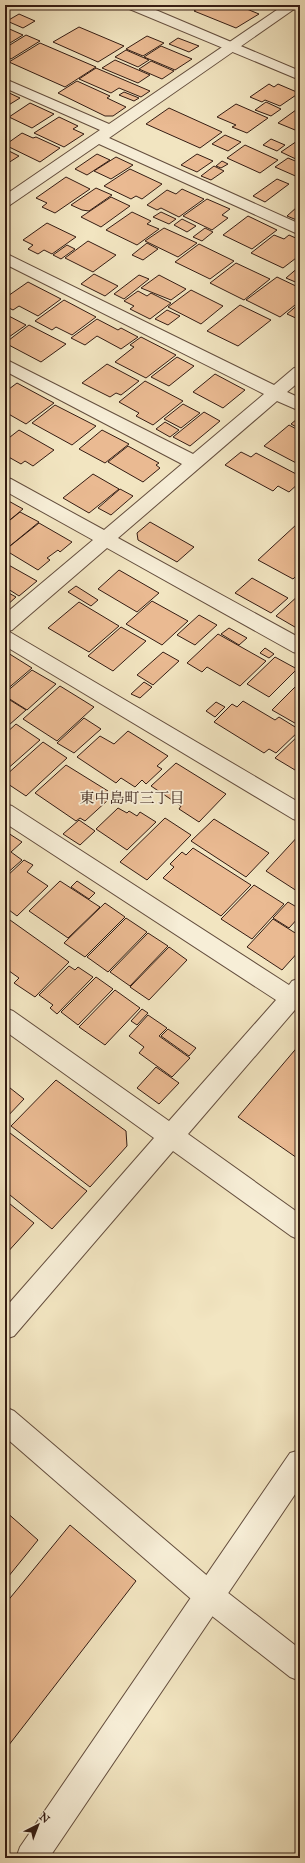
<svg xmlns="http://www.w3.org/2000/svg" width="305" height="1863" font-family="'IM FELL Great Primer','Noto Serif JP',serif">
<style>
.building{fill:#eaba92;stroke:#341c13}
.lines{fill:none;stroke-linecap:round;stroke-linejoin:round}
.minor-casing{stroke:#644e3e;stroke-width:2}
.tertiary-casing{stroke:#644e3e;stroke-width:2}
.minor{fill:#f7eed7;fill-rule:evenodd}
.tertiary{fill:#f7eed7;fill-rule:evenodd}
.labels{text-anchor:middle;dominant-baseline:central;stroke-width:3.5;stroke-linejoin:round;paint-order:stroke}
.neighbourhood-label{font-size:15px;fill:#341c13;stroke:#f7eed7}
</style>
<rect width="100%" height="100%" fill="#f2e5c1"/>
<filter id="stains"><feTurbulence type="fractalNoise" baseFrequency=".005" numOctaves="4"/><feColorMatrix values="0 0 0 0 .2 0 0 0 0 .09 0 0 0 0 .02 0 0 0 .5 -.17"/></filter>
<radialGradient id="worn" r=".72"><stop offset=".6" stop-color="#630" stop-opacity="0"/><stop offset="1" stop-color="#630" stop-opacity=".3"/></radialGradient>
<path class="building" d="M203 5H237L259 14 236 28 194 11Z
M19 14 35 21 23 28 7 21Z
M5 27 23 35 5 46Z
M79 27 124 46 98 62 53 42Z
M26 35 40 41 11 59 5 56V48Z
M147 36 164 43 143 56 126 49Z
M178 38 199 46 189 52 169 44Z
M40 43 96 67 65 87 9 62Z
M161 46 192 59 175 70 144 57Z
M126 50 149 60 138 67 115 57Z
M115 60 150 75 138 83 102 68Z
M151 61 174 71 162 79 139 69Z
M96 68 150 91 141 97 119 88 111 93 79 79Z
M77 81 110 96 107 98 126 107 113 116H105L58 93Z
M269 84 274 87 278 84 299 93 280 106 265 100 262 102 250 97Z
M5 91 20 98 7 106 5 105Z
M124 92 139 98 134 101 119 95Z
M266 102 281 109 271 116 255 110Z
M30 103 54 114 32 128 9 117Z
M236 104 268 118 247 133 232 127 236 125 217 117Z
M300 107V132L278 123Z
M169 108 222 132 200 148 146 124Z
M59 117 78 126 73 129 84 134 64 147 34 133Z
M22 133 33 138 36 137 60 148 40 162 5 145Z
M225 135 241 142 228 151 212 144Z
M271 139 285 145 277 151 263 145Z
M300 139V161L281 152Z
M245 145 278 160 260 173 227 158Z
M5 149 19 156 5 165Z
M97 154 110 160 87 175 75 169Z
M197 154 213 161 197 172 181 165Z
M116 157 133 165 111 179 94 171Z
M288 158 300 163V178L275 167Z
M222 161 228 164 221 168 216 166Z
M214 166 224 171 211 180 201 176Z
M130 169 162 184 142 199 136 196 131 199 104 186Z
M66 177 90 189 55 213 42 207 47 203 36 198Z
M277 179 289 184 265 202 253 196Z
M96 188 112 195 89 211 82 210 71 205Z
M182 189 204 199 179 217 161 208 157 210 147 205 167 190 176 194Z
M111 197 130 206 101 227 81 217Z
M207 199 230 209 222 215 228 218 212 230 183 216Z
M297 207 300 208 299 221 287 216Z
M132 212 151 221 147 224 159 229 137 245 106 230Z
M161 212 176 219 169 224 153 217Z
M248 216 277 230 252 249 223 235Z
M182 219 196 226 187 232 174 225Z
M47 223 76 237 52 254 44 250 38 254 28 249 33 245 23 240Z
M164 228 197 243 178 257 145 241Z
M205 228 213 232 202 241 193 237Z
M274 235 284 239 289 235 300 240 298 245 300 246V255L283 268 251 253Z
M88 241 116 255 93 272 65 258Z
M147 243 158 249 143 260 132 255Z
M199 244 234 261 210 279 175 262Z
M67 245 75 249 61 259 53 255Z
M236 263 270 279 244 300 210 283Z
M300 266V284L286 278Z
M94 274 118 286 105 296 81 284Z
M139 275 149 279 124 299 114 294Z
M159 275 186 289 171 300 141 288Z
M277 277 300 288V301L280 317 246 300Z
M28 282 61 299 38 316 19 306 13 310 5 306V298Z
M191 290 223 306 201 324 168 307Z
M138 291 147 296 151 293 171 303 150 319 130 309 134 306 124 301Z
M64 300 96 317 72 335 56 327 52 330 35 321Z
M300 303V320L287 314Z
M240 305 271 320 238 346 207 331Z
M167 310 180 316 168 325 155 319Z
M5 314 26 325 9 337 5 335Z
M97 319 118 330 121 328 138 337 121 349 97 336 85 345 71 338Z
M29 325 66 344 41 362 5 343Z
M141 337 176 355 146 378 115 362 134 347 130 345Z
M177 357 194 366 169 386 151 377Z
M107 364 139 381 121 395 116 393 110 397 82 383Z
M215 374 245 390 223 408 193 392Z
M145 381 183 401 153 425 136 416 139 413 119 402Z
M17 383 54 403 26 424 5 412V404L8 402 5 400V392Z
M183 404 200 413 181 428 164 419Z
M55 405 96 426 72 445 32 423Z
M204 412 220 421 190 446 173 437Z
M297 419 300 420V429L291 424Z
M165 422 179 430 170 437 156 429Z
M289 425 300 431V465L264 446Z
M19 430 54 450 33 466 25 461 21 464 5 455V441Z
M102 430 129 444 105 463 79 449Z
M128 446 159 463 156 465 160 468 143 482 108 462Z
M241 452 251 457 256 453 300 476V482L289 492 278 486 273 491 225 465Z
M93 474 119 489 89 513 63 498Z
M120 489 133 496 111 515 98 508Z
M5 499 23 509 5 524Z
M20 512 39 522 5 550V524Z
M150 522 194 547 177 562 138 540 137 533Z
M39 523 72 542 60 552 58 550 47 558 50 560 38 570 5 550Z
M297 524 300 526V572L293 579 258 560Z
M5 563 37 581 19 596 5 587Z
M119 570 159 593 137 612 98 589Z
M252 578 288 598 271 613 235 593Z
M76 586 98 600 91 606 68 592Z
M5 591 16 597 5 607Z
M300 594V630L276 616Z
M152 601 188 621 162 645 126 624Z
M79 602 119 626 89 652 48 628Z
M199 615 217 625 195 645 177 635Z
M121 627 146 641 113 671 88 656Z
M229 628 247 638 239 645 221 634Z
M218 634 266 661 240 686 207 667 202 672 187 663Z
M265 648 274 654 269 658 260 653Z
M163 652 179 661 153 685 137 675Z
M8 653 32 668 5 691V656Z
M275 657 297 669 269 697 247 684Z
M32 670 56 684 27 710 5 696V693Z
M144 682 152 687 140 698 131 694Z
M300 682V726L272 710Z
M60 686 94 707 57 741 23 719Z
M5 697 26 710 9 725 5 723Z
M243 701 275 720 279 717 300 730 276 753 269 749 264 753 214 722 232 704 237 707Z
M216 702 225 707 215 717 206 711Z
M84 718 101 729 74 753 57 743Z
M16 724 40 740 5 771V734Z
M128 731 168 756 157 766 162 769 146 784 142 780 135 787 121 778 116 783 77 757 100 736 114 744Z
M300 734V773L275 758Z
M43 742 67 758 26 796 5 782V776Z
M176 763 226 794 199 822 179 809 181 806 151 786Z
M66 765 108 791 102 796 108 800 85 821 80 818 76 821 35 793Z
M118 808 127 813 129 811 137 816 140 812 156 822 127 850 96 829Z
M165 818 191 835 147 880 120 862Z
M214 819 269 853 246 877 191 841Z
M79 820 95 831 80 845 63 834Z
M5 831 22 842 11 852 22 860 5 875Z
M300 834V893L266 871Z
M193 848 251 885 221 916 163 878 174 867 170 864 182 852 186 855Z
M24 860 33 865 27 872 48 886 17 916 5 907V878Z
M60 881 100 907 68 938 29 911Z
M77 881 95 893 89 899 71 887Z
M254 885 284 904 252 939 221 919Z
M288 902 300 909V916L289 928 273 918Z
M105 903 125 917 85 957 64 943Z
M126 918 147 932 108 972 87 957Z
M273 919 300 936V950L282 970 247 947Z
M10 920 69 962 35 997 14 983 19 978 5 968V925Z
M148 933 168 946 130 986 110 972Z
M169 947 187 960 149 1000 130 987Z
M69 966 75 970 78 967 93 977 57 1014 50 1008 53 1005 39 995Z
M96 977 113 989 78 1025 61 1012Z
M115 990 140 1008 105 1045 79 1027Z
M142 1009 148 1013 137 1025 131 1021Z
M148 1015 167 1028 159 1036 190 1058 172 1077 139 1053 144 1047 129 1036Z
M168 1029 196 1048 189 1056 161 1036Z
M300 1044V1160L238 1117Z
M156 1067 179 1083 159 1104 137 1088Z
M56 1080 126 1131 127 1146 90 1187 11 1126Z
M5 1084 24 1099 5 1119Z
M6 1130 87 1191 52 1229 5 1191Z
M5 1200 34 1223 5 1255Z
M5 1511 38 1540 8 1577 5 1574Z
M70 1525 136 1581 5 1750V1602L6 1603Z"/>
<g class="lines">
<defs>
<path id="minor" d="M284 5H300L109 138 300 224V235L99 144 10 205 5 207V195L100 130 5 88V79L109 124Z
M5 253 274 385 294 368 300 367V381L287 392 300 398V411L277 401 118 538 300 638V654L293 652 107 548 12 630 8 631 300 803V821L293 819 5 646V614L93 540 5 491V477L11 479 104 530 182 464 5 371V359L193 454 264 394 5 264Z
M5 804 12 806 289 985 292 981 300 978V1004L188 1134 300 1214V1240L291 1236 173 1151 14 1336 5 1339V1308L154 1138 5 1031V1008L13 1011 169 1121 276 1000 5 823Z
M5 1407 14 1411 218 1585 300 1649V1681L290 1677 198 1605 5 1437Z"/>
<path id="tertiary" d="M125 5H144L300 71V80L127 8Z
M300 1450V1487L49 1858H16L20 1847 290 1453Z"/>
</defs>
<use href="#minor" class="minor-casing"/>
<use href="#tertiary" class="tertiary-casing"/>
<use href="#minor" class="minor"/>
<use href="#tertiary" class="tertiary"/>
</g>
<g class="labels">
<g class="neighbourhood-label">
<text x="132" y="798">東中島町三丁目</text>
</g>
</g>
<rect width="305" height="1863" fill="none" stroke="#f2e5c1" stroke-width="20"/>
<rect x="6" y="6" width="293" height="1851" fill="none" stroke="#341c13" stroke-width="2"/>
<rect x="10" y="10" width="285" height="1843" fill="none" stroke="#341c13"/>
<g transform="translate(38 1825) rotate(42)" stroke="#f7eed7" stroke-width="3" paint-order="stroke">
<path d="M0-3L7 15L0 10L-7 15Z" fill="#341c13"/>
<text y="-6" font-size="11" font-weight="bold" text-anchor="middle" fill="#341c13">N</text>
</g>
<rect width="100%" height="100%" filter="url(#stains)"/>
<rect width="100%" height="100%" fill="url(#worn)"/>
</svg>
